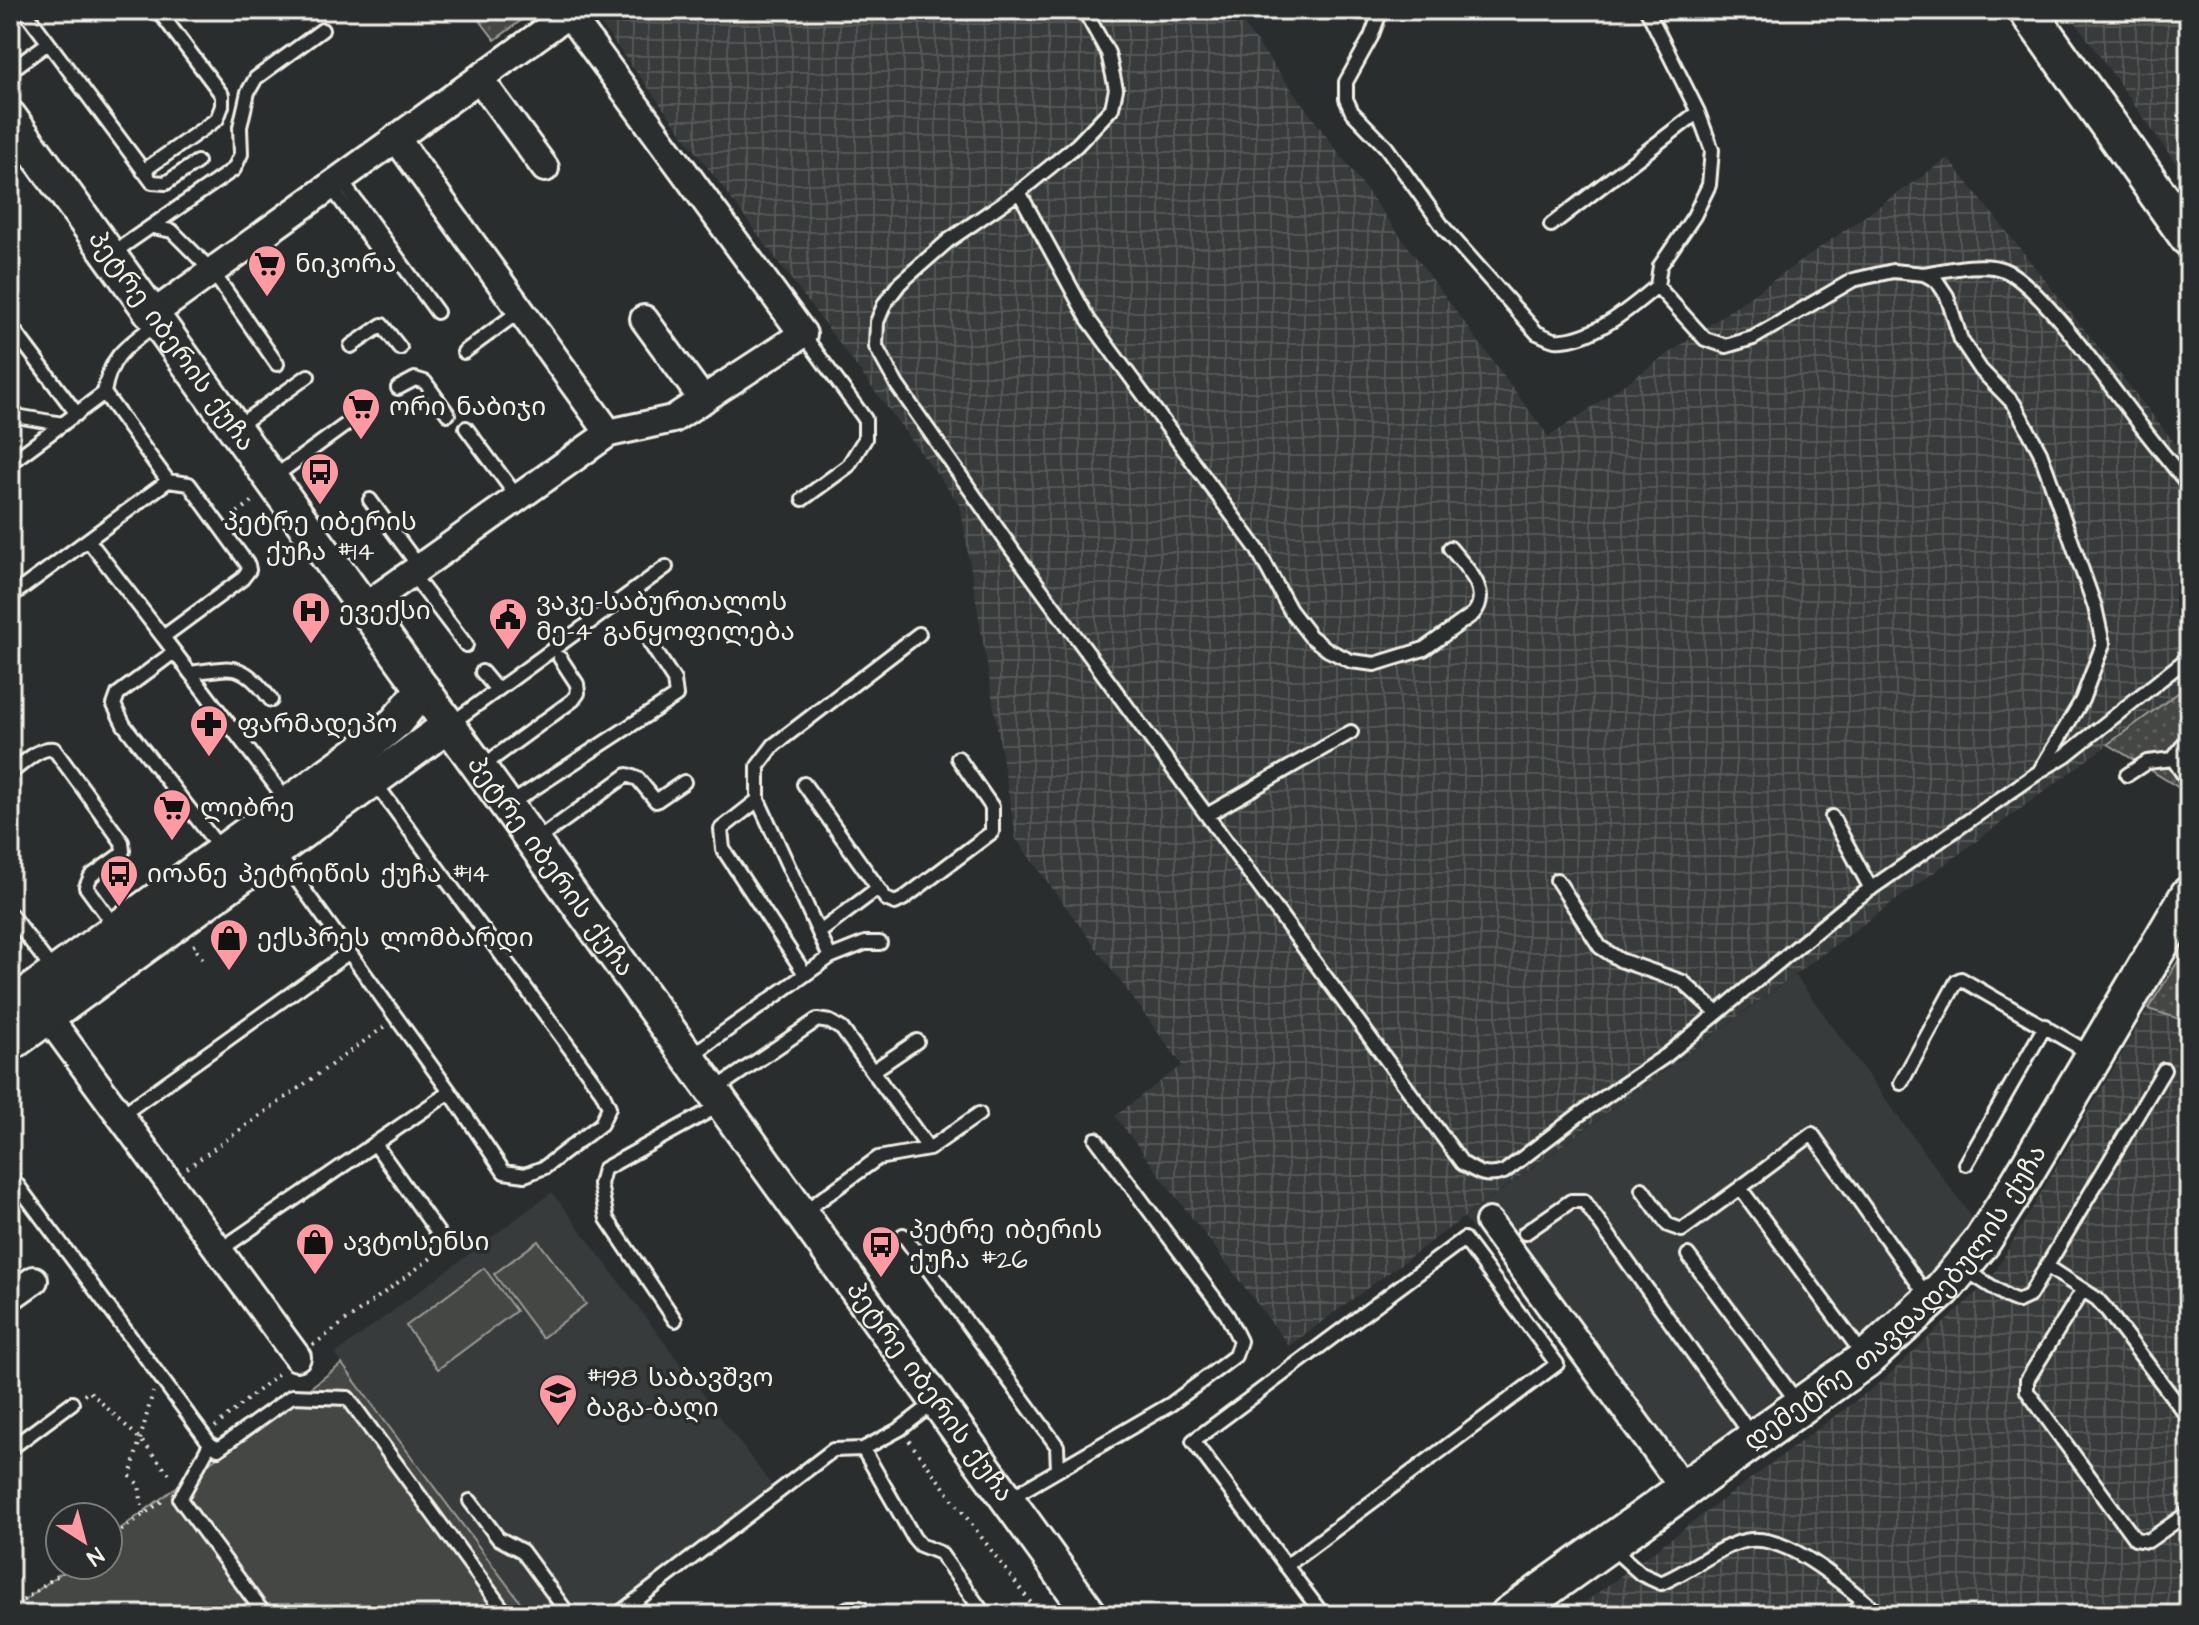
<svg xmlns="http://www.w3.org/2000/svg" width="2199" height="1625" font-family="'Architects Daughter','Noto Sans Georgian',sans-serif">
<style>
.built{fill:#373a3a}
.industrial{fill:url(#industrial-grid)}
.grass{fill:url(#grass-dots);stroke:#9c9c96;stroke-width:2}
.pitch{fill:#444645;stroke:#9c9c96;stroke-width:2}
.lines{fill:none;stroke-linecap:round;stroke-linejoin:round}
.service-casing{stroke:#f4f1e8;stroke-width:18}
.minor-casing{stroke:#f4f1e8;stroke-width:32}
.tertiary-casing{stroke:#f4f1e8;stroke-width:38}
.secondary-casing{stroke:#f4f1e8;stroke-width:42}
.path{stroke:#f4f1e8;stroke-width:4;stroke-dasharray:2 6;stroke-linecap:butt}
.service{stroke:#2a2d2e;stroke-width:12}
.minor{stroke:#2a2d2e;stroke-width:26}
.tertiary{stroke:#2a2d2e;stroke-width:32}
.secondary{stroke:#2a2d2e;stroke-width:36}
.labels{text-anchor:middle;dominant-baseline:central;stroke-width:7;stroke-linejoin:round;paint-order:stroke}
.poi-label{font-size:26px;fill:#f4f1e8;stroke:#2a2d2e;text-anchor:start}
.street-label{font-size:26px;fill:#f4f1e8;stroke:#2a2d2e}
</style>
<defs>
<pattern id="industrial-grid" width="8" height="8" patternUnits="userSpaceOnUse" patternTransform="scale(2)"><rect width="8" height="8" fill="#373a3a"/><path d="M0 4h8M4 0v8" fill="none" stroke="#555756"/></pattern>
<pattern id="grass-dots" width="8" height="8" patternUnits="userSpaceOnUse" patternTransform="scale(2)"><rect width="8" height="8" fill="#444645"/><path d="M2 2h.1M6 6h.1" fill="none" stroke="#606160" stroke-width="1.8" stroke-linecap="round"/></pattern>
</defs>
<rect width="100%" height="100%" fill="#2a2d2e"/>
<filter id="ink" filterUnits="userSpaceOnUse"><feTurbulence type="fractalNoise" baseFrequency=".0125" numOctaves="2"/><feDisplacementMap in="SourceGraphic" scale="16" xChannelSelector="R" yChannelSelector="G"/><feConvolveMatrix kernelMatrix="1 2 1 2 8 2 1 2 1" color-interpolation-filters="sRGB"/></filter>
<g filter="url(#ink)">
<path class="built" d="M1795 975 1974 1220 1929 1285 1658 1482 1464 1218Z
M552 1192 775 1490 608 1615H530L335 1354Z"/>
<path class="industrial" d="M646 10H1233L1549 437 1948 158 2189 461V685L1289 1346 1115 1116 1182 1065 1016 839 960 505 601 25Z
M2067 10H2189V182Z
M2148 1009 2189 1022V1615H1568L1882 1381 1991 1279Z"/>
<path class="grass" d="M472 10H535L495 40Z
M2189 685V794L2108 744Z
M2189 944V1022L2148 1009Z"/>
<path class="pitch" d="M538 1241 586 1304 542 1338 494 1274Z
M484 1268 516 1311 438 1369 406 1326Z
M342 1364 530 1615H10V1611L72 1565H108V1538Z"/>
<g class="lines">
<defs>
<path id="service" d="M24 10 152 182 166 183 197 162
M1084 10 1108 53 1116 89 1112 108 1077 145 1019 192 1088 319 1257 549 1290 610 1310 636 1328 650 1351 661 1375 664 1424 649 1473 614C1493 591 1465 567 1450 548
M1647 10 1698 112 1712 150 1709 185 1694 216 1660 266 1657 286
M10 71 48 43
M143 171 217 119 222 106V95L158 10
M340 179 437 312
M330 186 382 256
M1019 192 949 240 900 283 885 303 877 322 876 347 897 385 1013 551 1462 1163C1478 1173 1486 1178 1504 1172L1580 1114 1667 1055 1850 903 2039 772 2082 700 2103 644 2095 607 2040 452 2014 404 1981 370 1961 340 1947 296 1937 281 1924 274 1893 271 1853 280 1753 338 1726 346 1705 339 1657 286C1632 307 1590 343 1555 340 1549 339 1543 335 1537 333L1444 228 1386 147 1352 112 1346 99V82L1371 37 1381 10
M1551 225 1698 112
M153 227 172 231 212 271 277 364
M110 255 234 169 241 154 240 127 248 92 256 78 322 30
M1924 274C1946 270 1984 261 2004 270 2040 284 2109 385 2135 418 2152 441 2171 463 2189 486
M10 325 77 414
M803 334 865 419V439L848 466 803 499
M351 346 382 325 400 348
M464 352 521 310
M398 388 415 379 425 382 448 414
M104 393 168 481 189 484 248 565 249 570 242 579 163 637 287 801
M10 415 63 424
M235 428 308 376
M466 428 518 498
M10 463 104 393C110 355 127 346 156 324
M271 479 344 426
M370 500 420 568
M88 540 163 637
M412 574 466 645
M10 597 168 481
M174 652 118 694 114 705 124 725 222 851
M482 672 497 690
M190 673C235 667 241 661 271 700
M449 725 666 567
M2189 737 2173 759 2189 783
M480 768 573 700 578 693 577 684 560 658
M2043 769 2066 755 2189 657
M10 773C23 764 38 747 54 749L122 842 123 851 120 855 91 876 86 887 116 928
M2127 775 2147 762 2173 759
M804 784 878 888
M758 800 721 829 723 849 805 974
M507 806 676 696 674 680 650 643
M1207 815 1351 732
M1832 817 1871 889
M534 842 627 775 638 779 656 801 684 782
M276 851 450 1092 504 1172 525 1175 545 1167 601 1124 609 1107 602 1092 373 780
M1557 880 1600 947 1620 960 1683 982 1717 1013
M10 914 55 973
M820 932 878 888 886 899 895 903 903 899 992 832V807L958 758
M830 957 865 943H880
M689 1057 830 957 758 800V766L774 745 919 634
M873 1071 917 1041
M1901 1083 1957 981 1961 979 2091 1054
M713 1091 817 1020 830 1022 842 1029 929 1149
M120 1116 348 953
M375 1144 443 1240
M1966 1164 2045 1026
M10 1175 210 1444 218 1449 292 1396 348 1398 507 1615
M1642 1189 1668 1225 1682 1230 1740 1188
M802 1213 878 1158 929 1149 979 1114
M1525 1233 1571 1201H1584L1752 1436
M903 1235 1057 1446 1058 1470
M220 1250 450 1092
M1688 1255 1798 1403
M2048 1267 2097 1299 2106 1309 2189 1419
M1964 1269 2008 1297 2018 1301 2029 1296 2164 1070
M2082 1291 2027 1380V1391L2135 1539 2148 1541 2189 1512
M675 1320 607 1219 600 1184 604 1169 720 1105
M1864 1356 1740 1188 1812 1134 1929 1299
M210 1444 180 1499 265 1615
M10 1449 72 1403
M863 1449 914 1538 920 1545 940 1553 985 1615
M1008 1499 1171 1404 1235 1356 1240 1341 1227 1315 1096 1139
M470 1501 498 1538 522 1551 569 1615
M1610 1546 1641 1574 1661 1583C1687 1573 1720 1546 1744 1541 1786 1530 1850 1590 1881 1615
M1286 1566 1557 1364 1464 1239 1193 1441 1323 1615
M617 1615 833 1450 863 1449 900 1429 935 1402
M1849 1615 1863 1601"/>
<path id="minor" d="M479 78 545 168
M396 138 609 433
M153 314 574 10
M644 319 703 400
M364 607 609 433 673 419 803 334 568 13
M48 1017 297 1357
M1489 1222 1684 1489
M10 1297 34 1280
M850 1615H859"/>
<g id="tertiary">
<path id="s1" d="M10 117 1091 1615"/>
<path d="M10 1006 367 746 396 722 423 689"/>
<path d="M10 1045 449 725"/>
</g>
<g id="secondary">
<path d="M2027 10 2189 238"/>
<path id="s2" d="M1509 1615 1866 1359 1943 1289 1981 1243 2013 1193 2189 895"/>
</g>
</defs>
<use href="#service" class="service-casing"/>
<use href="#minor" class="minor-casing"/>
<use href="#tertiary" class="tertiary-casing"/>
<use href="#secondary" class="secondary-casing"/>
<path class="path" d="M231 517 256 499
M195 945 193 946 205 962
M187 1168 384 1027
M313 1345 438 1253
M84 1395 89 1391 140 1439 173 1478
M215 1427 282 1370
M909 1441 1040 1615
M143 1514 139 1485 130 1476 153 1392
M108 1540 165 1499
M10 1610 72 1565"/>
<use href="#service" class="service"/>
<use href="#minor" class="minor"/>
<use href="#tertiary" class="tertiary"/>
<use href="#secondary" class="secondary"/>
</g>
</g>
<defs>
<symbol id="supermarket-pin" viewBox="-11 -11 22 30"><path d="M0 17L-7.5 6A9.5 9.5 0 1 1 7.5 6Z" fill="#ff9aa2" stroke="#2a2d2e"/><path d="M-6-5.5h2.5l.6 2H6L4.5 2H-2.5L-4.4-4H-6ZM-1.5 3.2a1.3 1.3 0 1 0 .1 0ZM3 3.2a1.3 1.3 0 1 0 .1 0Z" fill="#111"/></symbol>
<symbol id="bus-pin" viewBox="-11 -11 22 30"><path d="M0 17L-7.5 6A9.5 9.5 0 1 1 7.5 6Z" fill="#ff9aa2" stroke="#2a2d2e"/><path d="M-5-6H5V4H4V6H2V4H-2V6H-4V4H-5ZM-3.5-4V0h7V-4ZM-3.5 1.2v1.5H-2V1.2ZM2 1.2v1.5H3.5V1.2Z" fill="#111"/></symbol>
<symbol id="hospital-pin" viewBox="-11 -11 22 30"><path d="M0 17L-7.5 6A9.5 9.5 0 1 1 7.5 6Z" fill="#ff9aa2" stroke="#2a2d2e"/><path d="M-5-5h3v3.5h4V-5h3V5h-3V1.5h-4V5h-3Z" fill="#111"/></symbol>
<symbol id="civic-pin" viewBox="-11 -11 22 30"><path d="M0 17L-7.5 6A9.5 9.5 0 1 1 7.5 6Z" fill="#ff9aa2" stroke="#2a2d2e"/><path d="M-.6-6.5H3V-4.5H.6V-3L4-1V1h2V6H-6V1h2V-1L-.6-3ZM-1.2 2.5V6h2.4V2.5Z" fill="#111"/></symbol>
<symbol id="pharmacy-pin" viewBox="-11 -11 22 30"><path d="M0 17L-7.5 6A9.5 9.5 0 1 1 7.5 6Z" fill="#ff9aa2" stroke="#2a2d2e"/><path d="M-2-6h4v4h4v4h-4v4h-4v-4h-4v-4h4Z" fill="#111"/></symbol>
<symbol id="shop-pin" viewBox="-11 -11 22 30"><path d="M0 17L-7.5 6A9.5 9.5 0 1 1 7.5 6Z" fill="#ff9aa2" stroke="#2a2d2e"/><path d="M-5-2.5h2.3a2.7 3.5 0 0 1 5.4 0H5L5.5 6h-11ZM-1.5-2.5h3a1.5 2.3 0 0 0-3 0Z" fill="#111"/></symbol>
<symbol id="school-pin" viewBox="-11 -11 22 30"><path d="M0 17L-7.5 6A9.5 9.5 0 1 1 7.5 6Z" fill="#ff9aa2" stroke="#2a2d2e"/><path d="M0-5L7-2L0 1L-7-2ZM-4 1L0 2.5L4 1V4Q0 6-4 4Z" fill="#111"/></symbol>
</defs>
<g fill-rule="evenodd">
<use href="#supermarket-pin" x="245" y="242" width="44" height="60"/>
<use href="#supermarket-pin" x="339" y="385" width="44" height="60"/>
<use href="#bus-pin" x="298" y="450" width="44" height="60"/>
<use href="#hospital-pin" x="289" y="589" width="44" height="60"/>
<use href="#civic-pin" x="486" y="595" width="44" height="60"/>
<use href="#pharmacy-pin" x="187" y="702" width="44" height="60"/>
<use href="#supermarket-pin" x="150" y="786" width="44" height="60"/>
<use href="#bus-pin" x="97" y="852" width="44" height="60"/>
<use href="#shop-pin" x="207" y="916" width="44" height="60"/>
<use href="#shop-pin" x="293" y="1220" width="44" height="60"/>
<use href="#bus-pin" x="859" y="1223" width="44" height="60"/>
<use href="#school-pin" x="536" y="1371" width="44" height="60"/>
</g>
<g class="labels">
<g class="poi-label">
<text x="295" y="264">ნიკორა</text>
<text x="389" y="407">ორი ნაბიჯი</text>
<text x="320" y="522" text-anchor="middle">პეტრე იბერის<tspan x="320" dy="30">ქუჩა #14</tspan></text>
<text x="536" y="602">ვაკე-საბურთალოს<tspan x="536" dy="30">მე-4 განყოფილება</tspan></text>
<text x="339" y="611">ევექსი</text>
<text x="237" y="724">ფარმადეპო</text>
<text x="200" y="808">ლიბრე</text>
<text x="147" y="874">იოანე პეტრიწის ქუჩა #14</text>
<text x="257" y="938">ექსპრეს ლომბარდი</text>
<text x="909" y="1230">პეტრე იბერის<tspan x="909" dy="30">ქუჩა #26</tspan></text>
<text x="343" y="1242">ავტოსენსი</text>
<text x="586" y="1378">#198 საბავშვო<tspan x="586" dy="30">ბაგა–ბაღი</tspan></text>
</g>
<g class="street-label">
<text stroke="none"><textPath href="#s1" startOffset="276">პეტრე იბერის ქუჩა</textPath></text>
<text stroke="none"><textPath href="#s1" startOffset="924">პეტრე იბერის ქუჩა</textPath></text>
<text stroke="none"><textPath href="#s2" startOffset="504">დემეტრე თავდადებულის ქუჩა</textPath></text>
<text stroke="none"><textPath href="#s1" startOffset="1572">პეტრე იბერის ქუჩა</textPath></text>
</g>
</g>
<rect width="2199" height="1625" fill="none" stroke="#2a2d2e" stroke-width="40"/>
<rect x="20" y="20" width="2159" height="1585" fill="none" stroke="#f4f1e8" stroke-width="3" filter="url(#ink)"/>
<g transform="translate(84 1541) rotate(144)"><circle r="38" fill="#2a2d2e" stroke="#7b7b78" stroke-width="2"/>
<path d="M0-6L14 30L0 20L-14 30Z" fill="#ff9aa2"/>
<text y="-12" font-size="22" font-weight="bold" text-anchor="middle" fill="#f4f1e8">N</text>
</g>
</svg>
